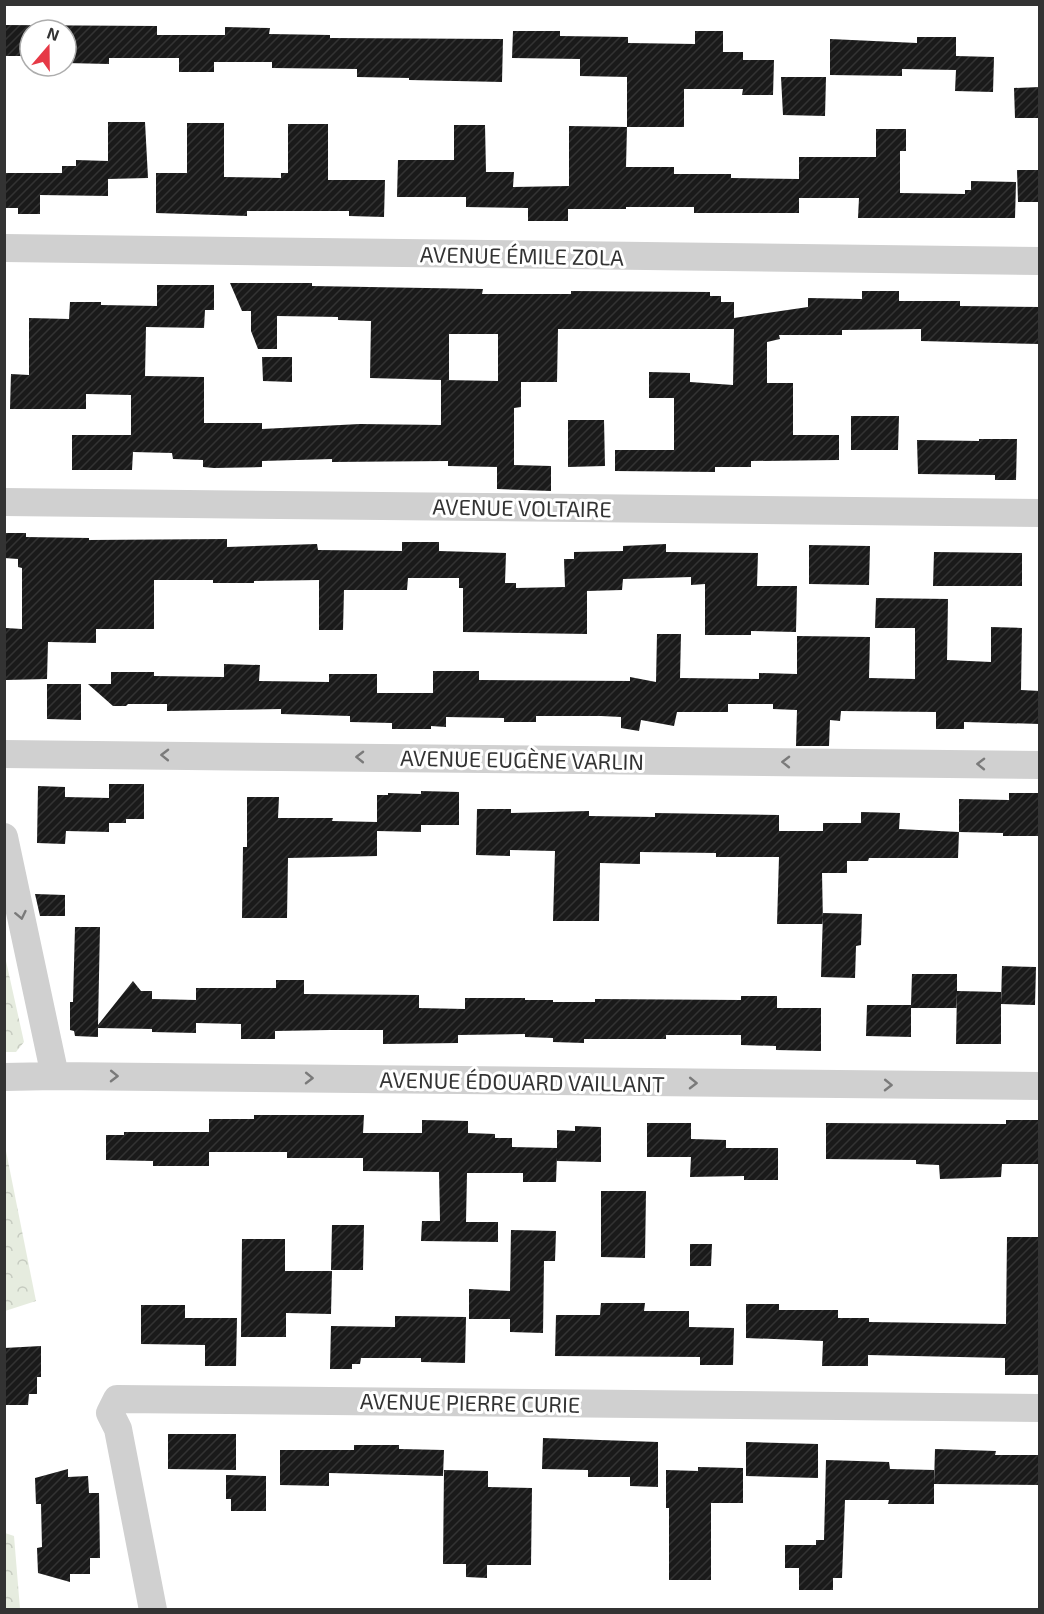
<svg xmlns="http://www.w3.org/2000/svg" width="1044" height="1614" font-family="'Exo 2',sans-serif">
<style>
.forest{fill:url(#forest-crowns)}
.building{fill:url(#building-hatch);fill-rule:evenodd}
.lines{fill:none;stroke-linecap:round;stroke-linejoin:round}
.minor{stroke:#d0d0d0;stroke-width:28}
.oneway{stroke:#7a7a7a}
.labels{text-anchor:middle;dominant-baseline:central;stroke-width:6;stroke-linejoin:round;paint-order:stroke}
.street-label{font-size:22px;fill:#333;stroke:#fff}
</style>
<defs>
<pattern id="forest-crowns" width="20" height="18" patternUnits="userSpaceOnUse" patternTransform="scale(1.5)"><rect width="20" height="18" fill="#e6ecdf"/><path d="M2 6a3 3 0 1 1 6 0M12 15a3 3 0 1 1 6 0" fill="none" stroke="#c6cbc0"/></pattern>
<pattern id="building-hatch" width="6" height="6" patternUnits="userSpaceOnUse" patternTransform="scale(1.5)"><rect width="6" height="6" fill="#1a1a1a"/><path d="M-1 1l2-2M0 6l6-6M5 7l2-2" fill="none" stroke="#333"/></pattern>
</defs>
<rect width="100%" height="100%" fill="#fff"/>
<path class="forest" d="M4 952 24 1042 16 1052H5Z
M5 1146 36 1301 5 1311H4Z
M5 1533 14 1536 20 1609H5Z"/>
<path class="building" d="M4 25 157 26V35H225V27L270 28 269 34 330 35V38L503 39 502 82 409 80V78L357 77V69L272 68V62H214V72H179V58H109V64L66 63V30H30V56H4Z
M513 31H560V36L628 37V43L695 44V31H723V52H743V60H774L773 95H742L743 89H684V127H627V77L580 76V59L512 58Z
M917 37H956V58V56L994 57 993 92 955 91 956 70 902 69V76L830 75V39L917 43Z
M781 77H826L825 116 783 115Z
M1040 87V118H1015L1014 88Z
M108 122H145L148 178 108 179Z
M187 123H224V177L281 178V173H288V124H328V180H385L384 217 349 216V211H247V216L156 213V173H187Z
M454 125H485L486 172H514L513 187 569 186V126L627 127 626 167H674V174H731V178L799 179V213H694V207H626V209H568V221H528V208L466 207V197H397L398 160H454Z
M876 129H906V151H900V193L965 194V190H971V181L1016 182 1015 218H858L859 198H799V157H876Z
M76 160 108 161V196L40 195V214H18V208H4V173H62V166H76Z
M1017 170H1040V202H1018Z
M230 283H312V286L483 289 482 294H571V291L710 292V296H721V302H734V318L808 307V298L862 299V291H899V301H960V306L1040 307V344L921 341V329L842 330V335H779L780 339 767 342V383H793V435H839V460L751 461V467H715V472L615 471V450H674V398H649V372L690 373V382L733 385 734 329H558L557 382H521V407L514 408V465L551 466V491L497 489V467L448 466V461L332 462V459L262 461V467L214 468 203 467V460L173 459 172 453 133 452 132 470H72V435H131V395L86 394V409H10L11 374 29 375V318L69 319 70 302H101V305L157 306V285H214V310H205L204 328 146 327 145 376 204 377V423H262V429L360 424 441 425V380L370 378 371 321 338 320V317L277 316V349H258L251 331V311H242ZM449 334H498V381L443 380H449Z
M262 357H292V382L263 381Z
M851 416H899L898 450H851Z
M568 420H604L605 466 568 467Z
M979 439H1017L1016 480H995V475L918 474 917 440 979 441Z
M4 533H26V537L89 538V540L227 539V547L317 544 318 550 402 551V542H439V551L506 553 505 583H516V588L565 587 564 559H574V552L623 551V546L666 544V552L758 553 757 586H797L796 632 751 631V635H705V584L691 585V577L623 579 622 590 587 591V634L463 632V588H459V578H408L407 590H344L343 630H319V580L254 581V583H213V580H154V629H96V643L48 642 47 679 6 680V628L22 629V568L18 567V559L4 558Z
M809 545 870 546 869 585 809 584Z
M934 552 1022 553V586H933Z
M876 598 948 599 947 660 991 662V627L1022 628 1021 690 1040 691V724L964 722V729H936V712L841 711 840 721 830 720 829 746H796L797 710 773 709V704H728V712H677L674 726 641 720 639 731 621 728V717L601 716H536V722H504V718L446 717V727L431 726V729H392V723L350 722V716L281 714V709L167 711V704H128L126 706H113L88 684H111V672H154V676L224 677V664L260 665 259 681 329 682V674H377V693H433V671H479V680L630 681V677L656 682 657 634H681L680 678 759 679V673L797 674V636L870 637 869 678 915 679V628H875Z
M47 684H81V720L47 719Z
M109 784H144V819H126V823H109V832L66 831 65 844 37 843 38 786 65 787V797L109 798Z
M421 791 459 792V825H421V832L377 831V795H388V793L421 794Z
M1009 793H1040L1039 836H1003V833L959 832V799L1009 800Z
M247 797H279L278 818H333L332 821 377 822V856L288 858 287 918H242L243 847H247Z
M477 809H511V813L589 811V816L655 817V813L779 815V831H823V823H861V812L900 813 899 829 959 832 958 858H869L868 861H847V873H822L823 924H777L779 857H716V853L640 852V864L600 863 599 921H553L555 851 510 850V856L476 855Z
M35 894 65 895V916H40Z
M823 913 862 914 861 945 856 946 855 978 821 977Z
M75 927H100L98 1025 133 981 141 991H152V999L196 1000V988H276V980H304V994L419 995V1008L465 1009V998H525V1000H553V1002H595V999L741 1000V996H777V1008H821V1051L776 1050V1046L741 1045V1035H666V1039H584V1043L553 1042V1038L525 1037V1034L458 1035V1043L383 1044V1030H330L275 1031V1039H241V1024L196 1023V1033L152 1032V1029L98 1028V1037L75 1036 74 1031 70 1030V1002H73Z
M1002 966 1036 967 1035 1005 1001 1004Z
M912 974H957V1008H911V1037L866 1036 867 1005H911Z
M957 991 1001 992V1044H956Z
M254 1115H364L363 1133H422V1120L468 1121V1133L495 1134V1138H512V1147L557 1148V1130L575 1131V1126L601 1127V1162L557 1161V1157L556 1182H523V1173H467L466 1222H498V1242L421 1241 422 1221H440L439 1172 363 1171V1158H287V1152H209V1166H153V1161L106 1160V1135H124V1132H209V1119H254Z
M1006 1120H1040V1164H1002L1001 1177 940 1179 939 1165 916 1164V1160L826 1159V1123L1006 1124Z
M647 1123H691V1139L726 1140V1148H778V1180H744V1176L690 1177 691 1157H647Z
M601 1191H646L645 1258 601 1257Z
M332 1225H364L363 1270H331Z
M511 1230 556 1231 555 1261H544L543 1333 510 1332V1319H469V1289L510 1291Z
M1007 1237H1040V1375H1005V1358L868 1355V1366H822L823 1341 746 1338V1304H779V1310H838V1318H869V1322L1006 1324Z
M242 1239H285V1271H332L331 1314 286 1313V1337H241Z
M690 1244H712L711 1266H690Z
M601 1303H645L644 1311H689V1327L734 1328 733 1365H700V1357L555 1356 556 1315H600Z
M141 1305H185V1318H237L236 1366H205V1345L141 1344Z
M395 1316 466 1317 465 1363 421 1362V1358H361L360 1364H352V1369H330L331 1326 395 1327Z
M41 1346V1377H37V1394H29L28 1405H4V1348Z
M168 1434H236V1470L168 1469Z
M543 1438 658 1442V1487L630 1486V1477H588V1470L542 1469Z
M746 1442 818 1444V1478L746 1476Z
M354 1445H399V1449L444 1450 443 1476 329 1473V1486L280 1485V1450H354Z
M935 1449 996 1451 995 1455H1040V1485L934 1484Z
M826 1460 889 1462 890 1469 934 1470V1504H888L889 1500H845L842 1578H833V1590H799V1568H785V1545H816V1540H824Z
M698 1467 743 1468V1503H711V1580H669V1508H666V1470L698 1471Z
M68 1469V1477L88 1476 89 1493H99L100 1558H90V1574H70V1582L38 1573 37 1548 42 1547 41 1504H36L35 1478Z
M444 1470 488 1471V1487L532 1488 531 1565H487V1578L466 1577V1564H443Z
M226 1475 266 1476V1511H231V1499H226Z"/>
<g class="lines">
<path class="minor" d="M4 248 1040 261
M4 502 1040 513
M4 754 1040 765
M4 837 55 1076
M4 1077 55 1076 1040 1086
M153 1610 118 1429 110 1413 117 1399 1040 1408"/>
</g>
<defs><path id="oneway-chevron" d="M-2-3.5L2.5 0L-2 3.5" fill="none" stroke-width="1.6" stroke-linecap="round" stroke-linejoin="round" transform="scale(1.5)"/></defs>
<g class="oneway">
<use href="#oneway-chevron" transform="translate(165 755) rotate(-179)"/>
<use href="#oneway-chevron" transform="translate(360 757) rotate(-179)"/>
<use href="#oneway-chevron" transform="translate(786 762) rotate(-179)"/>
<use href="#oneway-chevron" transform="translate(981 764) rotate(-179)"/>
<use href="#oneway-chevron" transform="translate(21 915) rotate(78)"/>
<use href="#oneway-chevron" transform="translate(114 1076) rotate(1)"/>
<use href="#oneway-chevron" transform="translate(309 1078) rotate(1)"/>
<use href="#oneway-chevron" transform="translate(693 1083) rotate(1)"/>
<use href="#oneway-chevron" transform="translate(888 1085) rotate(1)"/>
</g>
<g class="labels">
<g class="street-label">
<text transform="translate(522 255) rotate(1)">AVENUE ÉMILE ZOLA</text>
<text transform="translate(522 507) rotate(1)">AVENUE VOLTAIRE</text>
<text transform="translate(522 759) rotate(1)">AVENUE EUGÈNE VARLIN</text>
<text transform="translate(522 1081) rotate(1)">AVENUE ÉDOUARD VAILLANT</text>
<text transform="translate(470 1402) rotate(1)">AVENUE PIERRE CURIE</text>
</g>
</g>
<rect width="1044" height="1614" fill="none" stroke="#333333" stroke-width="12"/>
<g transform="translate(48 48) rotate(20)"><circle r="28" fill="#ffffff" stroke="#adadad" stroke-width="1.5"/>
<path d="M0-4.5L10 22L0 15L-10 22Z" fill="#e63946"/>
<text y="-9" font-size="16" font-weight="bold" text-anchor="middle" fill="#333333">N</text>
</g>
</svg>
